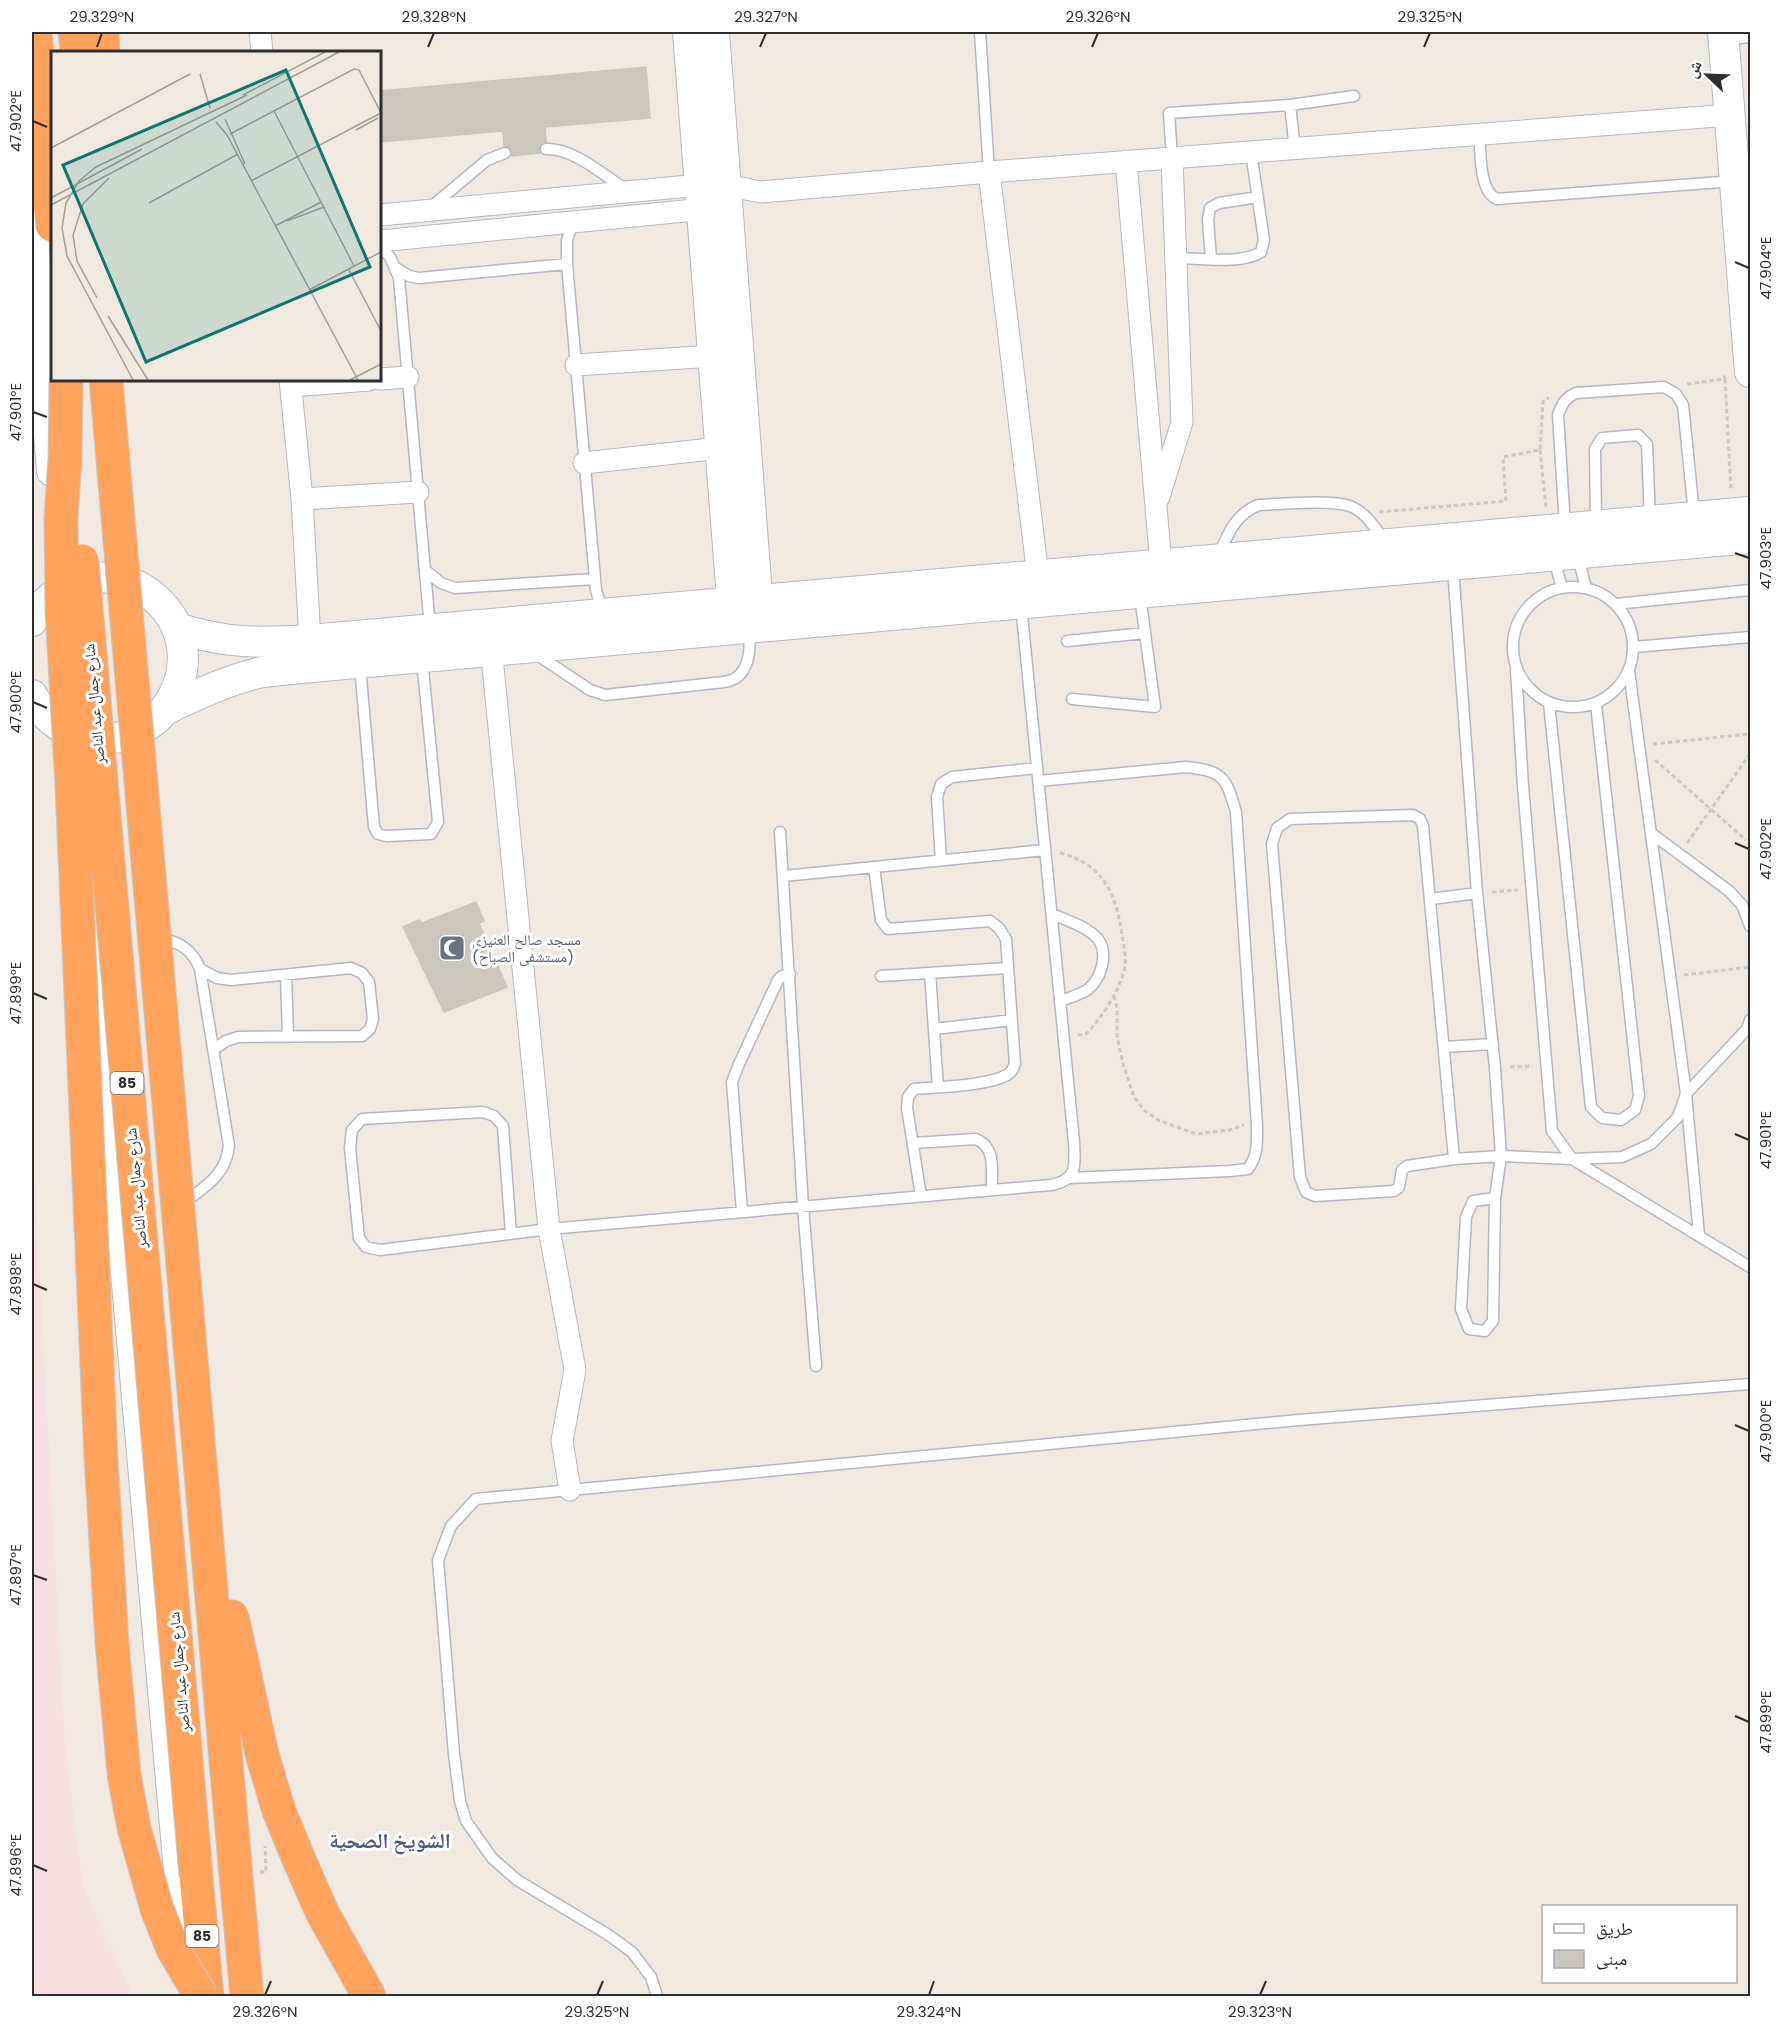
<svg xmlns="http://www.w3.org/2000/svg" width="1782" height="2028" font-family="Poppins,'Noto Naskh Arabic',sans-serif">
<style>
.medical{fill:#f5dfe0}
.building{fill:#cbc7bf;stroke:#cbc5ba;stroke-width:1.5}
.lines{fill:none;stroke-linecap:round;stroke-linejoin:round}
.lane-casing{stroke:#b4b7c1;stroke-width:13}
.street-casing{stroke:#b4b7c1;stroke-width:23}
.secondary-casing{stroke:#b4b7c1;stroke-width:32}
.highway-casing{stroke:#c9c9c9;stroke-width:35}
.path{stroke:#c9c9c9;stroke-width:3;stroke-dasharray:4.5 3;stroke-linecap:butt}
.lane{stroke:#fff;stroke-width:10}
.street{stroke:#fff;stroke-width:21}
.secondary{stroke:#fff;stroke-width:30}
.highway{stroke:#ffa35c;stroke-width:33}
.highway-bridge-casing{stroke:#c9c9c9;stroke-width:35;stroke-linecap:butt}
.highway-bridge{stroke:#ffa35c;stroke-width:33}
.ticks{fill:none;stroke:#2e2e2e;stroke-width:2}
.labels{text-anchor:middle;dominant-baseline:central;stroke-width:6;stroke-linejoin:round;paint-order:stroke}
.shield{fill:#fff;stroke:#6d6d6d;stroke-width:1.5}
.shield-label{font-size:14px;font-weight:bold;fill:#2e2e2e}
.street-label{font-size:15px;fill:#2e2e2e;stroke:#fff}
.worship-label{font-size:15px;fill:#5b616d;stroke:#fff;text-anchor:start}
.district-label{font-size:21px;font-weight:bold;fill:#4d5680;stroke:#fff}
.inset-road{fill:none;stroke:#a29e99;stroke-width:1.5}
.view{fill:#0f766e;fill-opacity:0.15;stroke:#0f766e;stroke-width:3}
.inset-edge{fill:none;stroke:#2e2e2e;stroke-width:3}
.neatline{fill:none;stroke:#2e2e2e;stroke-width:2}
.ticks-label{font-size:15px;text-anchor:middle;fill:#2e2e2e}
</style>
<rect width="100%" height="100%" fill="#efe9e1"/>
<path class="medical" d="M32 1135 65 1744 83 1886 133 1996H32Z"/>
<path class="building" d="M646 67 650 118 545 127 546 142 539 145 540 153 512 156 510 148 504 146 503 131 380 142V91Z
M476 902 484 921 479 923 507 987 444 1012 403 927 419 920 422 923Z"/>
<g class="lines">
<defs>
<path id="lane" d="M980 32 989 172
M1724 40 1750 37
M1290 105 1295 149
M1479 135C1481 153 1479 192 1497 199L1734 181
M546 149C572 147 605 176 625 189
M1172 158 1169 113 1290 105 1354 96
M431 207 487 160 505 153
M573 222 567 240V264L596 590 600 603 605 609
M380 246 390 257 399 278 430 628
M1176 258C1200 258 1241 265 1261 252L1264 240 1251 152
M1211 259 1208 220 1210 208 1219 203 1258 197
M396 268 409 276 419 278 567 264
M1596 523 1595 449 1602 438 1638 435 1647 444 1650 520
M1565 526 1558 415C1562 404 1565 398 1576 393L1664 387 1676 394 1683 405 1694 514
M1219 554C1228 534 1236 513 1259 505 1281 504 1333 499 1352 507 1366 513 1375 528 1384 540
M1578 557 1586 588
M1554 559 1562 588
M1453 568 1477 893 1495 1068 1501 1156 1495 1198 1493 1321 1485 1331 1469 1329 1461 1309 1466 1217 1473 1201 1495 1198
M425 570 441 583 455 588 595 579
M1513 647a60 60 0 1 1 120 0a60 60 0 1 1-120 0Z
M1616 604 1750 590
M1067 641 1145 633
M1634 647 1750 637
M536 654 590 690 605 695 724 682C750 679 751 649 749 629
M360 666 374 827 378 834 386 836 431 834 438 822 422 659
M1516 670 1523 786 1552 1131 1572 1159 1750 1267
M1629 671 1686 1094 1699 1235
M1072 699 1155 707 1140 596
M1549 703 1591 1107 1602 1118 1621 1120 1635 1110 1639 1096 1596 704
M1039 781 1186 767C1223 771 1226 777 1236 812L1257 1126C1257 1142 1258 1156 1248 1169L1230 1171 1070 1178
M1413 815 1420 819 1423 826 1454 1159 1407 1166 1402 1170 1399 1187 1394 1191 1315 1196 1306 1192 1300 1177 1272 844 1277 828 1290 819Z
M780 832 803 1206 816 1366
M1651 833 1729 891 1742 905 1750 926
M941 860 937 797 941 784 952 777 1037 768
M874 867 881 920 888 929 990 921 999 928 1006 939 1015 1064C1013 1069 1012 1072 1007 1075 987 1086 938 1087 914 1089L908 1097 907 1108 921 1196
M784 876 1045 850
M1431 899 1477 893
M1052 914C1066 920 1088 927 1098 939 1109 954 1101 980 1087 990 1079 995 1069 998 1060 1001
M162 939C181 942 193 951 200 969L229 1146C225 1176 207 1185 185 1202
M200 969 217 978 231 980 351 968 362 973 369 982 373 1019 370 1029 362 1036 238 1037 226 1041 214 1049
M930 973 938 1087
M286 975 288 1037
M881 976 1008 968
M934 1029 1012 1020
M1444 1047 1493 1044
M913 1143 976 1139C997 1148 991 1171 992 1190
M1454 1159 1501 1156 1572 1159 1622 1157 1651 1144 1678 1117 1686 1094 1747 1029 1750 1020
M742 1212 732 1082 739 1064 778 980 782 976 790 974
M511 1234 503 1126 494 1116 483 1112 362 1119 352 1130 350 1148 359 1238 366 1247 380 1250 549 1229 1051 1185C1078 1180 1075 1165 1074 1142L1021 605
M657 1996 651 1977 632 1952 607 1934 517 1880 492 1858 466 1821 460 1801 454 1754 438 1560 451 1526 476 1499 1299 1420 1750 1384"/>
<path id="street" d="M260 32 262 52
M1126 161 1162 576
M989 172 1038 576
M380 215 700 185H725L761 192 989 172 1730 115
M380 241 715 208
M576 365 713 356
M380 379 408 377
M290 380 302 499 310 640
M291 386 369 380
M584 463 720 448
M1159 497 1182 422 1172 158
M302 499 418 492
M490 637 549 1229 575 1370 562 1441 570 1490"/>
<path id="secondary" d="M688 32 734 624
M714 32 759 621
M1723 32 1750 372
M32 223 52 471
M32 621C36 615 39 608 45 603 117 531 226 626 165 709 151 729 125 739 101 739 72 739 45 721 32 695
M177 628C227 644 259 643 310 640L1750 512
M165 710C195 695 226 681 258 673 272 670 287 670 301 668L1750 538
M91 878 188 1972"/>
<path id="highway" d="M35 32 42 102
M75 32 77 52
M102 32 103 52
M46 153 52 225
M300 1862 323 1914 369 1996
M196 1875 207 1996
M236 1876 247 1996"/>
</defs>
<use href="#lane" class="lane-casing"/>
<use href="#street" class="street-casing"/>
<use href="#secondary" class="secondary-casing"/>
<use href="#highway" class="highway-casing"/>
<path class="path" d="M1725 379 1731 491
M1687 384 1725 379 1724 373
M1540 450 1546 508
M1379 512 1506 501 1503 457 1540 450 1543 402 1545 399 1549 398
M1653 744 1750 734
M1655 760 1746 840
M1687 843 1750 754
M1060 853C1103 864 1116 893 1122 935 1124 946 1127 960 1124 971 1119 992 1100 1020 1086 1034L1077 1035
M1492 892 1518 890
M1684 975 1750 967
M1114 996 1117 1008V1036L1123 1064 1134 1097 1144 1110 1158 1120 1196 1134 1229 1130 1244 1125
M1510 1067 1533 1066
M260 1872H266L265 1846"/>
<use href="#lane" class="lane"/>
<use href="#street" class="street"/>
<use href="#secondary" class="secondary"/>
<use href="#highway" class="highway"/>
<defs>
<path id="highway-bridge" d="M42 102 46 153
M106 380 236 1876
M66 382 65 458 61 518 62 610 72 787 101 1458 112 1643 124 1774 134 1828 157 1909 173 1949 201 1996
M82 561 196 1875
M232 1616 262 1754 279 1811 300 1862"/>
</defs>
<use href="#highway-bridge" class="highway-bridge-casing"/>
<use href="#highway-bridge" class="highway-bridge"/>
</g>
<path class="ticks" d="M97 47 102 33M428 47 434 33M760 47 766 33M1092 47 1098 33M1424 47 1430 33M33 121 47 127M1735 262 1749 268M33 412 47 417M1735 553 1749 558M33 702 47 708M1735 843 1749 849M33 993 47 999M1735 1134 1749 1140M33 1284 47 1290M1735 1425 1749 1431M33 1575 47 1580M1735 1716 1749 1722M33 1865 47 1871M265 1995 271 1981M597 1995 603 1981M929 1995 934 1981M1260 1995 1266 1981"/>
<defs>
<symbol id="mosque-square" viewBox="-11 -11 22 22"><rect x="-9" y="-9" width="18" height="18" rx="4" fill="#6b7280" stroke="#fff"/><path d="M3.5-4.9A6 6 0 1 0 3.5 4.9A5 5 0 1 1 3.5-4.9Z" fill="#fff"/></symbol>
</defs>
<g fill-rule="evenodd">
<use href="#mosque-square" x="437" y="933" width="30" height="30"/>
</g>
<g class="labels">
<g class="shield">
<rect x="110.5" y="1072" width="33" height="22" rx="4.5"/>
<rect x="185.5" y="1925" width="33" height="22" rx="4.5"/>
</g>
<g class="shield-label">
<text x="127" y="1083">85</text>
<text x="202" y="1936">85</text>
</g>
<g class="street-label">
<text transform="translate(94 704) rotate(-95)">شارع جمال عبد الناصر</text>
<text transform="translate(136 1188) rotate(-95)">شارع جمال عبد الناصر</text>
<text transform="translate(179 1672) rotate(-95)">شارع جمال عبد الناصر</text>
</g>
<g class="worship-label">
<text x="472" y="939">مسجد صالح العنيزي<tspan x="472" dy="17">(مستشفى الصباح)</tspan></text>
</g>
<g class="district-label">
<text x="390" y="1840">الشويخ الصحية</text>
</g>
</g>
<g transform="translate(51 51)">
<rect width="330" height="330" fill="#efe9e1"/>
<path class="inset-road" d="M149 23 159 57M192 44 274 1M223 60 303 215M174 68 194 113M165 71 176 84 307 329M305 79 327 67M179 83 303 18 308 19 330 62M0 97 139 23M200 130 330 62M0 147 91 98M98 152 187 103M0 154 288 1M236 170 273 156M224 175 270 151M298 219 330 280M258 239 330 201M46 247 26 210 22 184 32 153 58 127M57 265 97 329M82 329 16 205 11 177 15 152 28 130 45 116 196 44M299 329 330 313"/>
<path class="view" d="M235 19 319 216 95 311 12 114Z"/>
<rect width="330" height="330" class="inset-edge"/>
</g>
<rect width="1782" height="2028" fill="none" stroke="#ffffff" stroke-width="66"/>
<rect x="1542" y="1905" width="195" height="78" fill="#ffffff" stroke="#ababab" stroke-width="1.5"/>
<rect x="1554" y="1924" width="30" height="9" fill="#ffffff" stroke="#ababab" stroke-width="1.5"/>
<text x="1596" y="1935" font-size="18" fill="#2e2e2e">طريق</text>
<rect x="1554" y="1950" width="30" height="18" fill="#cbc7bf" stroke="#ababab" stroke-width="1.5"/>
<text x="1596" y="1965" font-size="18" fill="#2e2e2e">مبنى</text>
<g transform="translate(1707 75) rotate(293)" stroke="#ffffff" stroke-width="4.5" paint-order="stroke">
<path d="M0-4.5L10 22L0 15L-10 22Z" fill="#2e2e2e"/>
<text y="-9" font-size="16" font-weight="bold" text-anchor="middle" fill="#2e2e2e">ش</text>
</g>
<rect x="33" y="33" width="1716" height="1962" class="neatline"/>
<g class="ticks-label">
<text x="102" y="22">29.329°N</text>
<text x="434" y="22">29.328°N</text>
<text x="766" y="22">29.327°N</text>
<text x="1098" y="22">29.326°N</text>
<text x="1430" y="22">29.325°N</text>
<text transform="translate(16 121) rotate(-90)" y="5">47.902°E</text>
<text transform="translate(1766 268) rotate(-90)" y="5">47.904°E</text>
<text transform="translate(16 412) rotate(-90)" y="5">47.901°E</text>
<text transform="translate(1766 558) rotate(-90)" y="5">47.903°E</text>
<text transform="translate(16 702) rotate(-90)" y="5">47.900°E</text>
<text transform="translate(1766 849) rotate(-90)" y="5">47.902°E</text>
<text transform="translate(16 993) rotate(-90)" y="5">47.899°E</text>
<text transform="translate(1766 1140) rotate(-90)" y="5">47.901°E</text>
<text transform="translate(16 1284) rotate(-90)" y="5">47.898°E</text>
<text transform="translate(1766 1431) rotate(-90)" y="5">47.900°E</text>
<text transform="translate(16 1575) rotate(-90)" y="5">47.897°E</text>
<text transform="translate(1766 1722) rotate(-90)" y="5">47.899°E</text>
<text transform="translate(16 1865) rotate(-90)" y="5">47.896°E</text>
<text x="265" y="2017">29.326°N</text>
<text x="597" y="2017">29.325°N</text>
<text x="929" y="2017">29.324°N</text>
<text x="1260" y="2017">29.323°N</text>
</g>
</svg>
